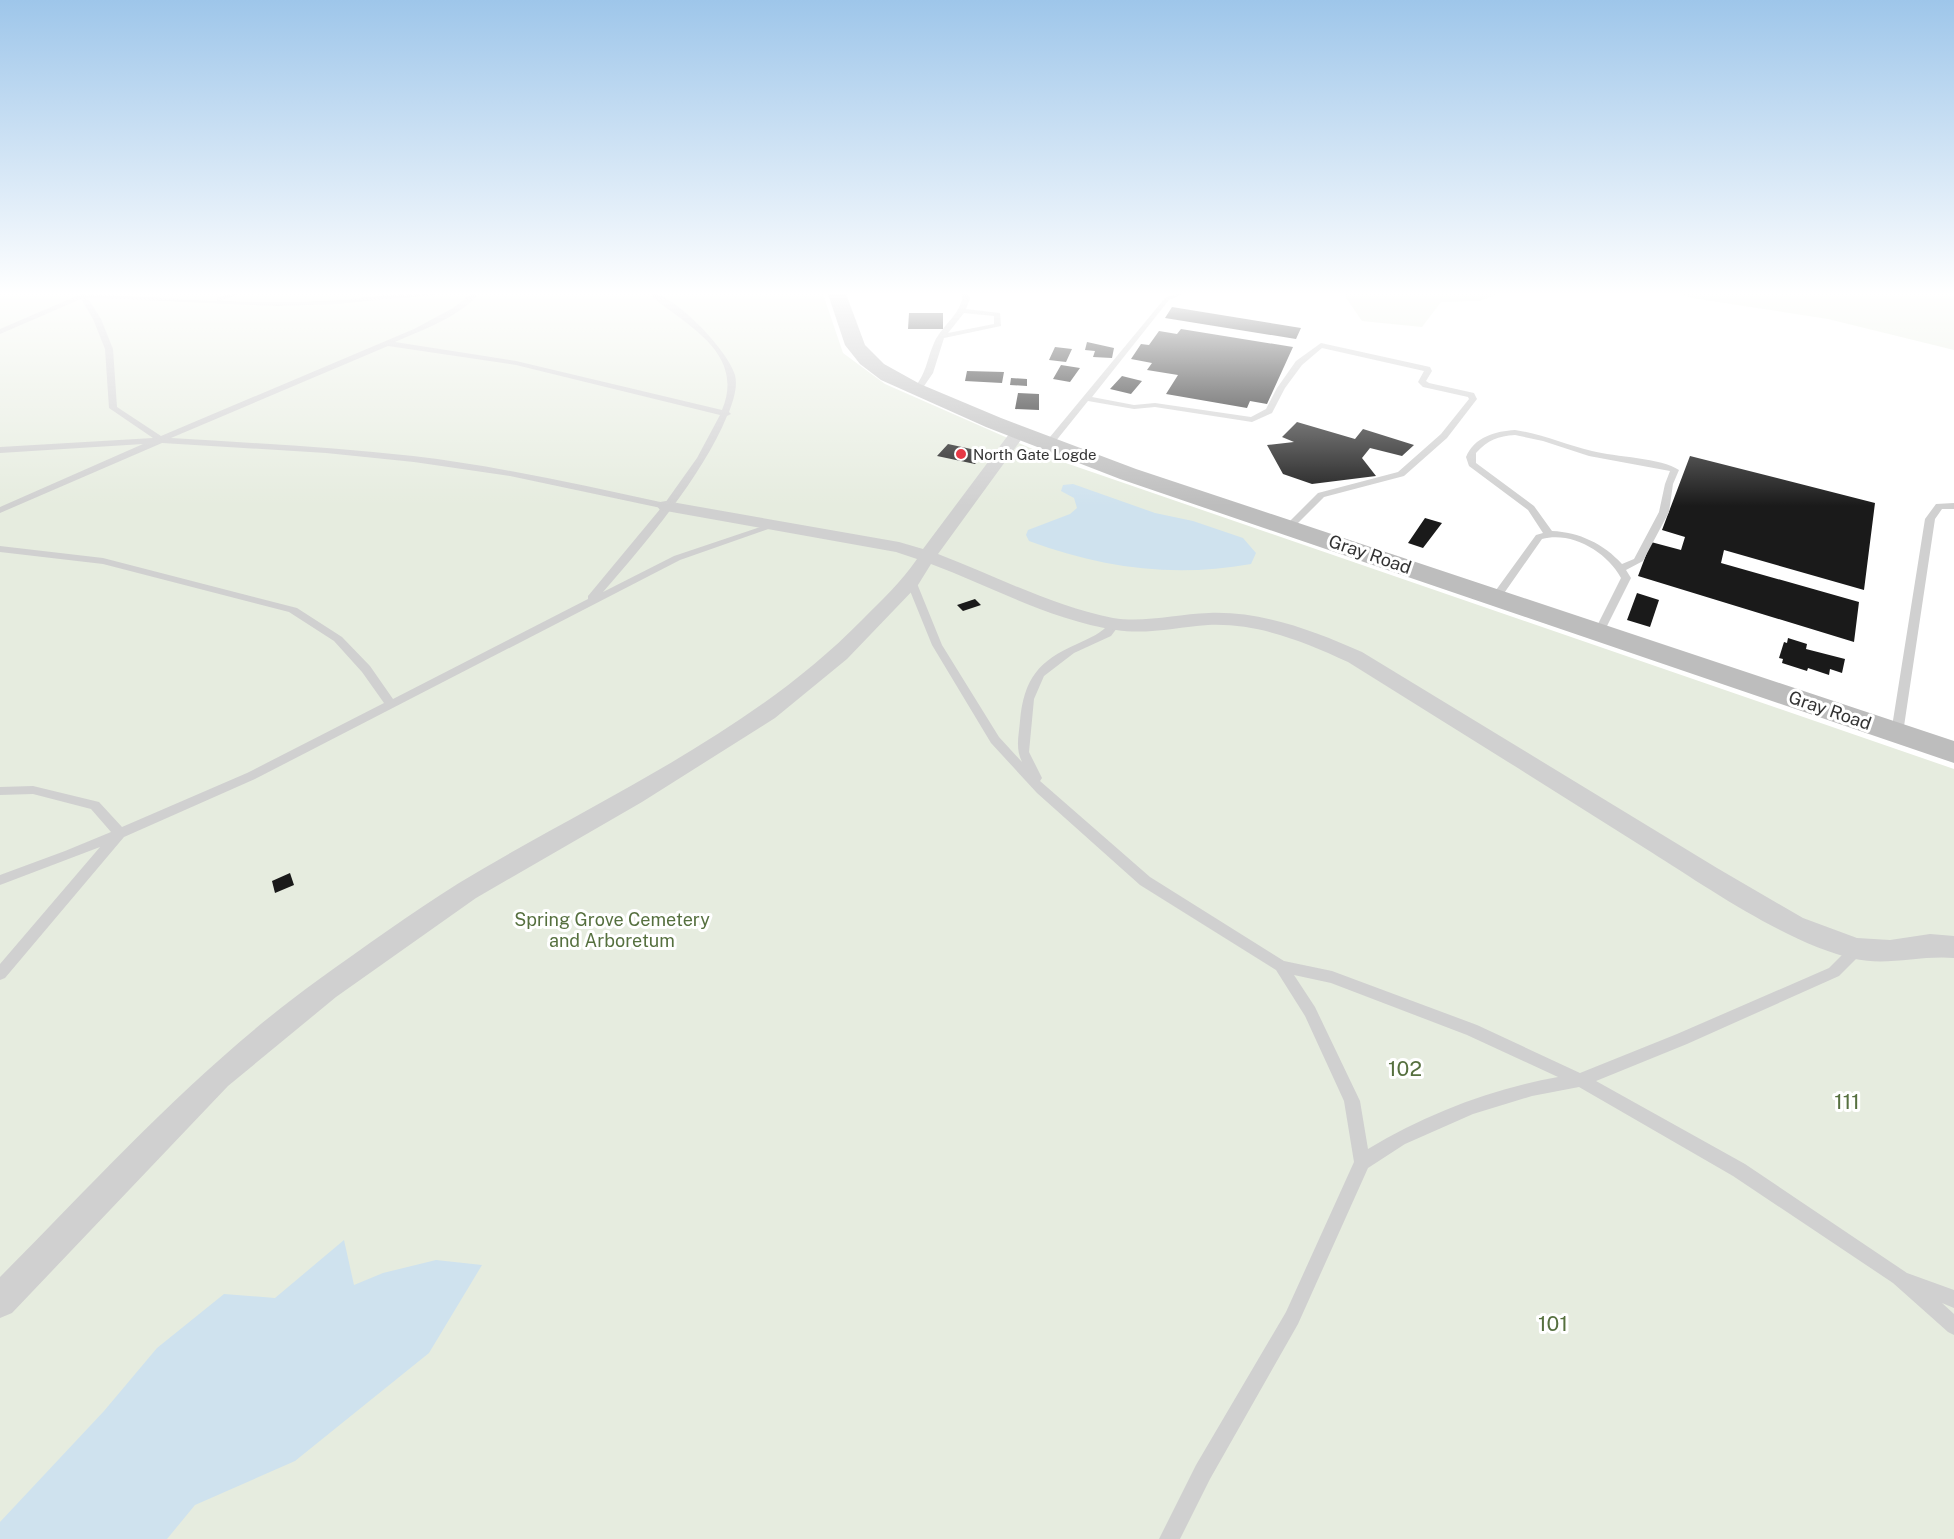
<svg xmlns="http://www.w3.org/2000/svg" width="1954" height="1539" font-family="'Public Sans',sans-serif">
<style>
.green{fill:#e6ecdf}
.water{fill:#cfe2ee}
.building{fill:#1a1a1a}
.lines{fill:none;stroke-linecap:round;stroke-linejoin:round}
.lane{fill:#d0d0d0;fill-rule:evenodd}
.street{fill:#d0d0d0;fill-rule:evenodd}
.secondary{fill:#bdbdbd;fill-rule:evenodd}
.poi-dot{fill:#e63946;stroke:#fff;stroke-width:2}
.labels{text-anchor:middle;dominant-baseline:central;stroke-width:6;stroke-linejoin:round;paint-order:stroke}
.far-poi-label{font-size:15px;fill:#333;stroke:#fff;text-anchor:start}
.street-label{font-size:18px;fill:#333;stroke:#fff}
.park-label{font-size:18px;fill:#56703f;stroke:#fff}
.near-park-label{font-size:21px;fill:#56703f;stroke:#fff}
</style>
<rect width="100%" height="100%" fill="#fff"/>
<path class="green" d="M0 291H822L843 353 885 384 1060 461 1954 769V1539H0Z
M1337 291H1508L1479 301 1441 302 1422 327 1362 321 1342 292Z
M1673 291H1954V350L1828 319 1692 298Z"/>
<path class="water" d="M1073 484 1155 513 1193 521 1243 538 1256 553 1251 564C1172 578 1103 568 1029 541L1026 535 1028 530 1070 514 1077 508 1074 498 1061 491 1063 485Z
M344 1240 354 1285 383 1273 436 1260 482 1265 429 1353 295 1461 195 1505 167 1539H0V1522L104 1411 157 1348 224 1294 275 1298Z"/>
<path class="building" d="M1172 307 1301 328 1296 339 1165 318Z
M909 313H943V329H908Z
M1181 329 1293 347 1267 404 1250 401 1247 408 1166 394 1178 375 1147 370 1152 363 1131 359 1141 344 1149 345 1159 331 1177 334Z
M1087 342 1114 348 1112 358 1093 357 1095 351 1085 350Z
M1055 347 1072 349 1066 362 1049 360Z
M1061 365 1080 368 1070 382 1053 379Z
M967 371 1004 372 1002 383 965 381Z
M1122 376 1142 381 1131 394 1110 389Z
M1011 378 1027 379V386L1010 385Z
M1018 393 1039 394V410L1015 409Z
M1297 422 1355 439 1363 429 1414 445 1402 456 1370 448 1362 458 1376 476 1312 484 1283 474 1267 445 1294 442 1282 437Z
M948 444 985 452 975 464 937 456Z
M1690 456 1875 503 1864 590 1724 550 1721 563 1859 602 1854 642 1638 576 1651 542 1681 550 1685 537 1662 530Z
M1425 518 1442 523 1423 548 1408 543Z
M1637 593 1659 600 1650 627 1627 620Z
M975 599 981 605 963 611 957 605Z
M1788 638 1807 644 1806 649 1845 659 1842 673 1830 669 1829 675 1808 668 1807 671 1782 663 1783 659 1779 658 1784 642 1787 643Z
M290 873 294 885 275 893 272 881Z"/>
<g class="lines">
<path class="lane" d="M77 291H83L85 294 217 301V298L237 291H246L221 301C260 302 299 303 337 300 378 297 418 290 458 291L455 293 336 304 277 306 88 298 101 319 113 349 117 407 161 436 414 329 453 308 475 291H482C461 316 425 329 395 342L516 361 722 410C747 350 681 323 645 291 671 290 728 350 735 375 738 387 733 401 729 412L731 414 727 416C703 475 645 544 603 592L674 556 769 524H775L777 526 680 560 255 779 124 837 5 978 0 980V964L100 847 0 885V875L65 851 111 832 91 809 33 794 0 795V787L33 786 99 802 122 827 247 773 384 703 362 672 334 641 289 612 103 564 0 552V546L103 558 297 608 342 637 370 666 393 699 588 599V596L661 508 510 476 414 462 326 453 162 443 0 513V507L143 444 0 453V447L153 438 109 408 105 349 93 319 81 299 0 334V329L79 295ZM388 346 516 365 720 415 697 458 665 503C581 485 498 466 413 456 332 447 252 443 171 438Z
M963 291H969L970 299 966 309 1000 313 1001 326 944 338 933 373 920 392H914L913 390C927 372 926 362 934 343 943 323 963 314 963 291ZM964 313 994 316V324L948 333Z
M1182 291 1188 292 1169 300 1092 397 1134 405 1155 403 1251 417 1266 409 1277 388 1296 361 1321 343 1430 367 1432 371 1426 381 1429 383 1474 393 1477 399 1447 438 1404 476 1324 497 1291 530 1288 531 1283 528 1318 493 1398 472 1441 434 1469 399 1468 397 1423 387 1418 382 1424 371 1322 348 1302 365 1285 388 1272 413 1252 422 1155 407 1134 409 1088 401 1051 447H1045V443L1165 298Z
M1515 430C1542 434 1566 445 1592 451 1615 457 1662 458 1679 470L1673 484 1669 512 1643 561 1626 570 1631 578 1603 634H1595L1594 632 1621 578C1607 552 1572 531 1542 539L1500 599 1496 600 1491 597 1536 535 1543 533 1528 510 1469 466 1466 457C1474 437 1496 431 1515 430ZM1515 435 1543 441 1589 456 1670 471 1665 484 1659 512 1634 559 1622 564C1604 544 1579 532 1552 531L1534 506 1476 463V453C1488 440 1498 436 1515 435Z
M1954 503V509H1942L1935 519 1903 733 1897 737 1891 733 1925 519 1936 504Z
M911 578 916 581 942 645 999 737 1022 762C1015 748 1019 735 1020 721 1024 679 1038 661 1077 644 1090 638 1102 633 1111 622H1119L1120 624 1111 636 1074 653 1044 676 1034 699 1029 752 1042 778 1040 781 1150 877 1284 961 1332 971 1477 1025 1580 1073 1677 1034 1829 968 1852 945 1857 943 1862 945 1864 949 1862 953 1839 976 1687 1044 1596 1081 1745 1164 1907 1273 1954 1290V1308L1942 1303 1954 1314V1335L1948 1332 1893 1283 1733 1176 1579 1087 1532 1096 1473 1114 1405 1144 1368 1168 1298 1324 1210 1479 1180 1539H1159L1196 1465 1286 1312 1354 1162 1344 1101 1305 1016 1276 970 1140 885 1037 793 991 743 932 645 906 581ZM1294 975 1331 983 1467 1035 1558 1077C1491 1089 1426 1114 1368 1149L1360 1101 1315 1007Z"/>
<path class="street" d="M1018 428 1026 433 938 554C996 576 1052 606 1113 618 1145 623 1177 614 1209 613 1263 611 1314 631 1362 652L1717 868 1803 918 1857 938 1890 940 1930 934 1954 936V958C1921 955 1888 966 1855 959 1790 945 1708 888 1651 852 1550 788 1449 725 1348 662 1303 641 1258 623 1208 625 1177 627 1147 635 1116 630 1051 620 992 587 931 564L918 585 847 659 775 718 642 802 476 898 336 997 228 1086 12 1313 0 1318V1277C102 1174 200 1065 318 980 364 947 411 913 459 883 596 800 748 736 862 620 882 600 901 582 917 559L896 552 666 511 660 510 657 506 660 502 666 501 899 542 923 549 1012 430Z"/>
<path class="secondary" d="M827 291H845L865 345 884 364 920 384 1001 418 1136 469 1954 741V763L1120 479 986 427 881 380 860 364 845 345Z"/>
</g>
<linearGradient id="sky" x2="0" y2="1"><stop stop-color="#9ec6ea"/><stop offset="0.58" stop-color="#fff"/><stop offset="1" stop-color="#fff" stop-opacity="0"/></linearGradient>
<rect width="1954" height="506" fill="url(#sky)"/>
<circle class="poi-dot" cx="961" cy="454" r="6"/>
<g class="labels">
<g class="far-poi-label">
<text x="973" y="454">North Gate Logde</text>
</g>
<g class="street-label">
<text transform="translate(1370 554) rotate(19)">Gray Road</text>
<text transform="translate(1830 710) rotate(19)">Gray Road</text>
</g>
<g class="park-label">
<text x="612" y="919">Spring Grove Cemetery<tspan x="612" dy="21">and Arboretum</tspan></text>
</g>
<g class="near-park-label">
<text x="1405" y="1068">102</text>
<text x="1847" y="1101">111</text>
<text x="1553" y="1323">101</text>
</g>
</g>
</svg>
